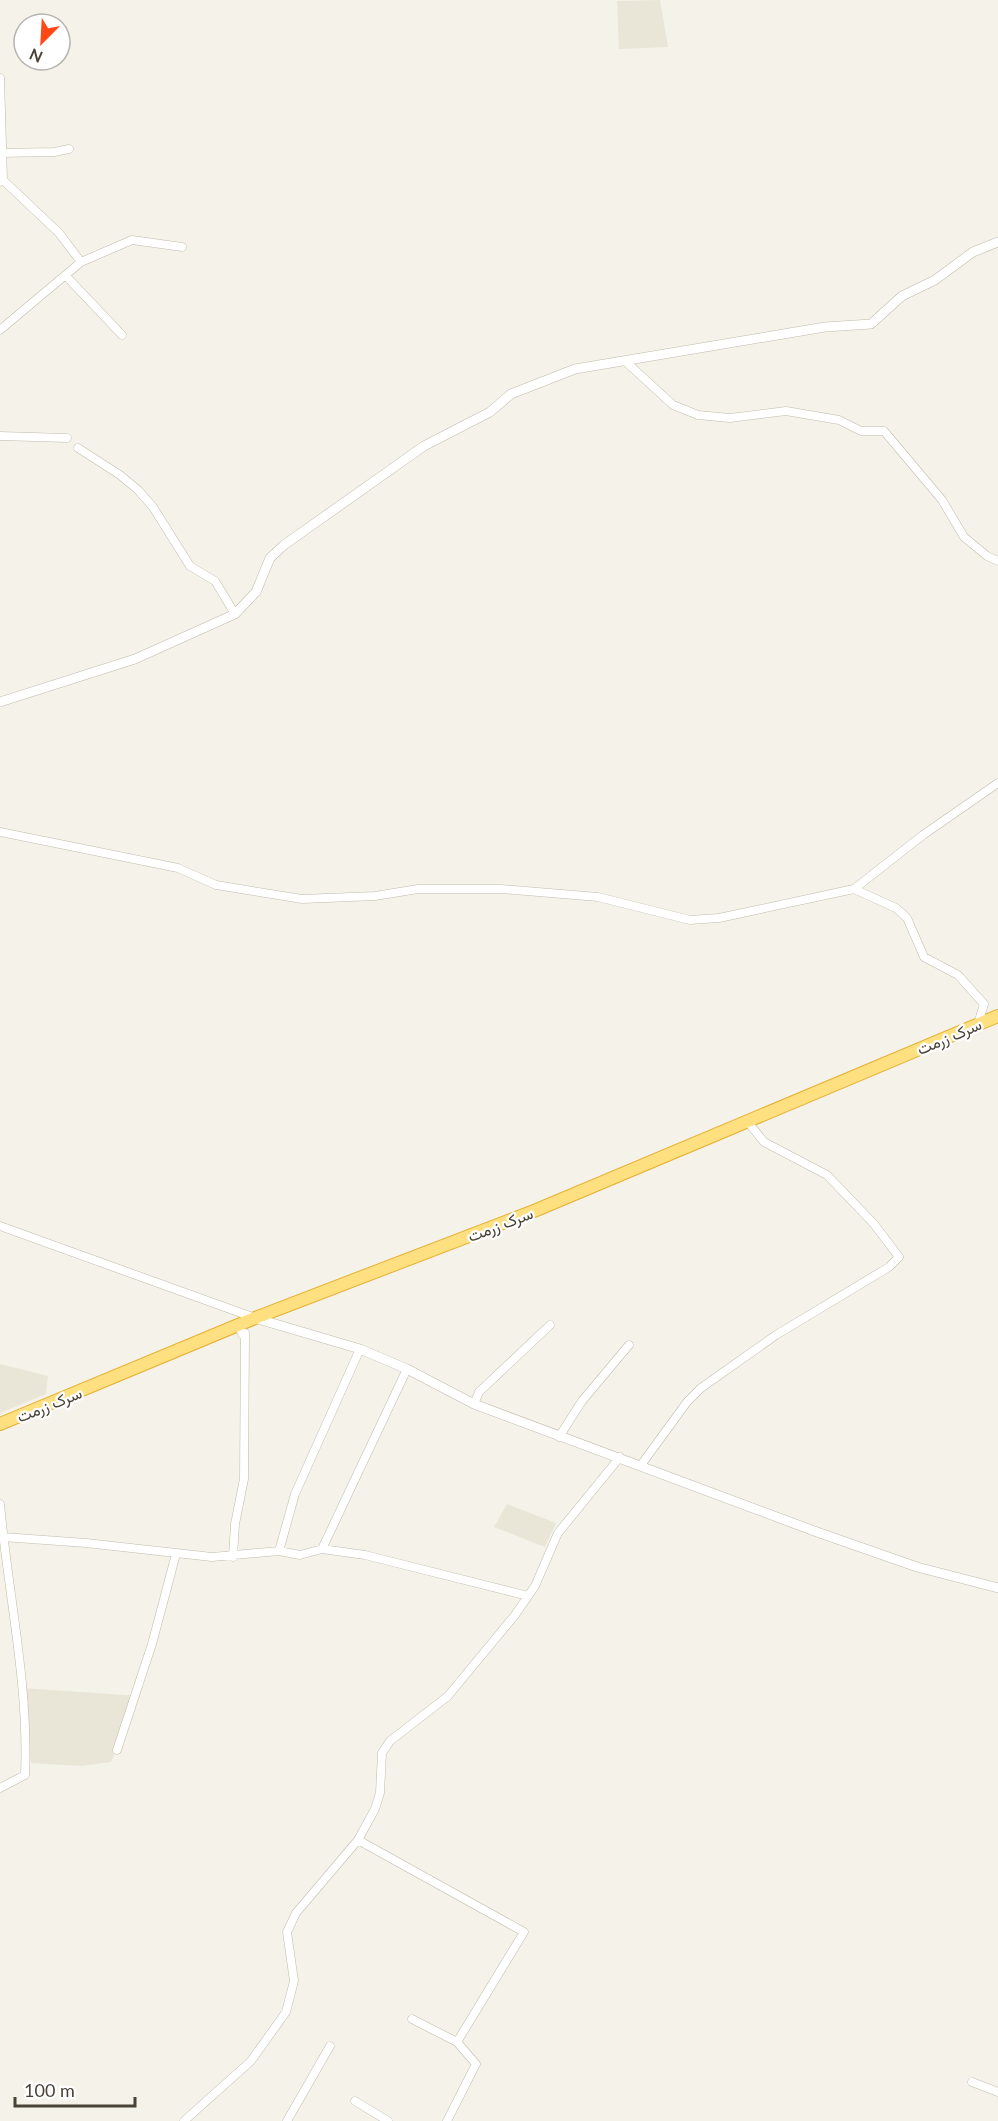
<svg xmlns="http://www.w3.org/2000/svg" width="998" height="2121" font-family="Lato,Vazirmatn,sans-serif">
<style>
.residential{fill:#e9e5d7}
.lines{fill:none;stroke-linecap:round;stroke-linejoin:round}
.minor-casing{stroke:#c1bbab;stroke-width:9}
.tertiary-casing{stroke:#c1bbab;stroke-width:10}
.trunk-casing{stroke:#e6af32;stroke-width:14}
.minor{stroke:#fff;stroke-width:8}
.tertiary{stroke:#fff;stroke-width:9}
.trunk{stroke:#ffe081;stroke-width:12}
.labels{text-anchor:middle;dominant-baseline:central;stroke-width:4.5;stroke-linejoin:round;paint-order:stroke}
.street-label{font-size:16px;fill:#494337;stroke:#fff}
</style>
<rect width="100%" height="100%" fill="#f5f2e9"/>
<path class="residential" d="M660 0 668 47 619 49 617 1Z
M0 1364 48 1376 46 1394 0 1413Z
M507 1504 556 1523 545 1547 494 1527Z
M22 1688 140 1696 111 1762 81 1766 31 1763Z"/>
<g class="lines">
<defs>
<path id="minor" d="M0 78 3 180 0 182
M0 153 54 152 69 149
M3 180 59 233 81 262
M66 276 122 335
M0 330 81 262 132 240 182 247
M625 361 673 405 698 415 730 418 786 411 839 420 861 431H884L942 500 964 537 987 556 998 561
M0 436 67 438
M78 448 120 475 138 490 153 507 190 566 215 581 235 614
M0 832 178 868 216 885 302 899 375 896 418 889H501L598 897 690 920 719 918 854 889 923 835 998 783
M854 889 896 908 907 918 924 957 958 975 984 1004 978 1024
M0 1226 255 1318
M474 1404 479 1392 550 1325
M559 1437 582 1401 629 1345
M641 1465 687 1402 701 1388 776 1335 889 1267 899 1257 874 1224 827 1175 764 1142 747 1121
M0 1504C8 1594 29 1684 25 1775L0 1788
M3 1537 86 1543 212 1557 279 1551 300 1555 322 1549 365 1555 528 1596
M322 1549 407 1369
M279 1551 295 1494 360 1349
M233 1557 235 1524 244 1479 245 1333 242 1334 239 1326
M117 1750 152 1644 176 1554
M358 1840 524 1932 457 2042
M412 2019 457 2042 476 2064 447 2121
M972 2082 998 2092
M355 2101 388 2121
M184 2121 251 2061 286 2012 294 1981 287 1932 296 1913 358 1840 375 1809 380 1793 382 1753 390 1741 448 1696 515 1615 535 1586 558 1533 620 1457
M287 2121 330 2046"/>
<path id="tertiary" d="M0 702 135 659 235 614 256 592 270 558 284 545 424 446 490 412 511 394 575 369 825 327 871 324 902 296 935 280 973 252 998 242
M255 1318 360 1349 407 1369 474 1404 817 1532 917 1567 998 1588"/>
<path id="trunk" d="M0 1424 255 1318 534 1211 998 1016"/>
</defs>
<use href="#minor" class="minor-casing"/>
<use href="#tertiary" class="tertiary-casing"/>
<use href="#trunk" class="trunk-casing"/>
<use href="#minor" class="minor"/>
<use href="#tertiary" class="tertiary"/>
<use href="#trunk" class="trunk"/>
</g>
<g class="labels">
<g class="street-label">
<text transform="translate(949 1036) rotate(-23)">سرک زرمت</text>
<text transform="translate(500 1224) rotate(-21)">سرک زرمت</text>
<text transform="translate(49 1404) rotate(-22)">سرک زرمت</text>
</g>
</g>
<g transform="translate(42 42) rotate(204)"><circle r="28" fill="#ffffff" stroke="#b6b4af" stroke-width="1.5"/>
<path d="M0-4.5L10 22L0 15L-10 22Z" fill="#ff4816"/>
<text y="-9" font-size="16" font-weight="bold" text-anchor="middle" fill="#494337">N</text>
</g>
<path d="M15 2097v9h120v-9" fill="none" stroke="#494337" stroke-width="3"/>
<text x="24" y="2097" font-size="18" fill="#494337" stroke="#ffffff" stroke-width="4.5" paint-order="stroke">100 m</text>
</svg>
